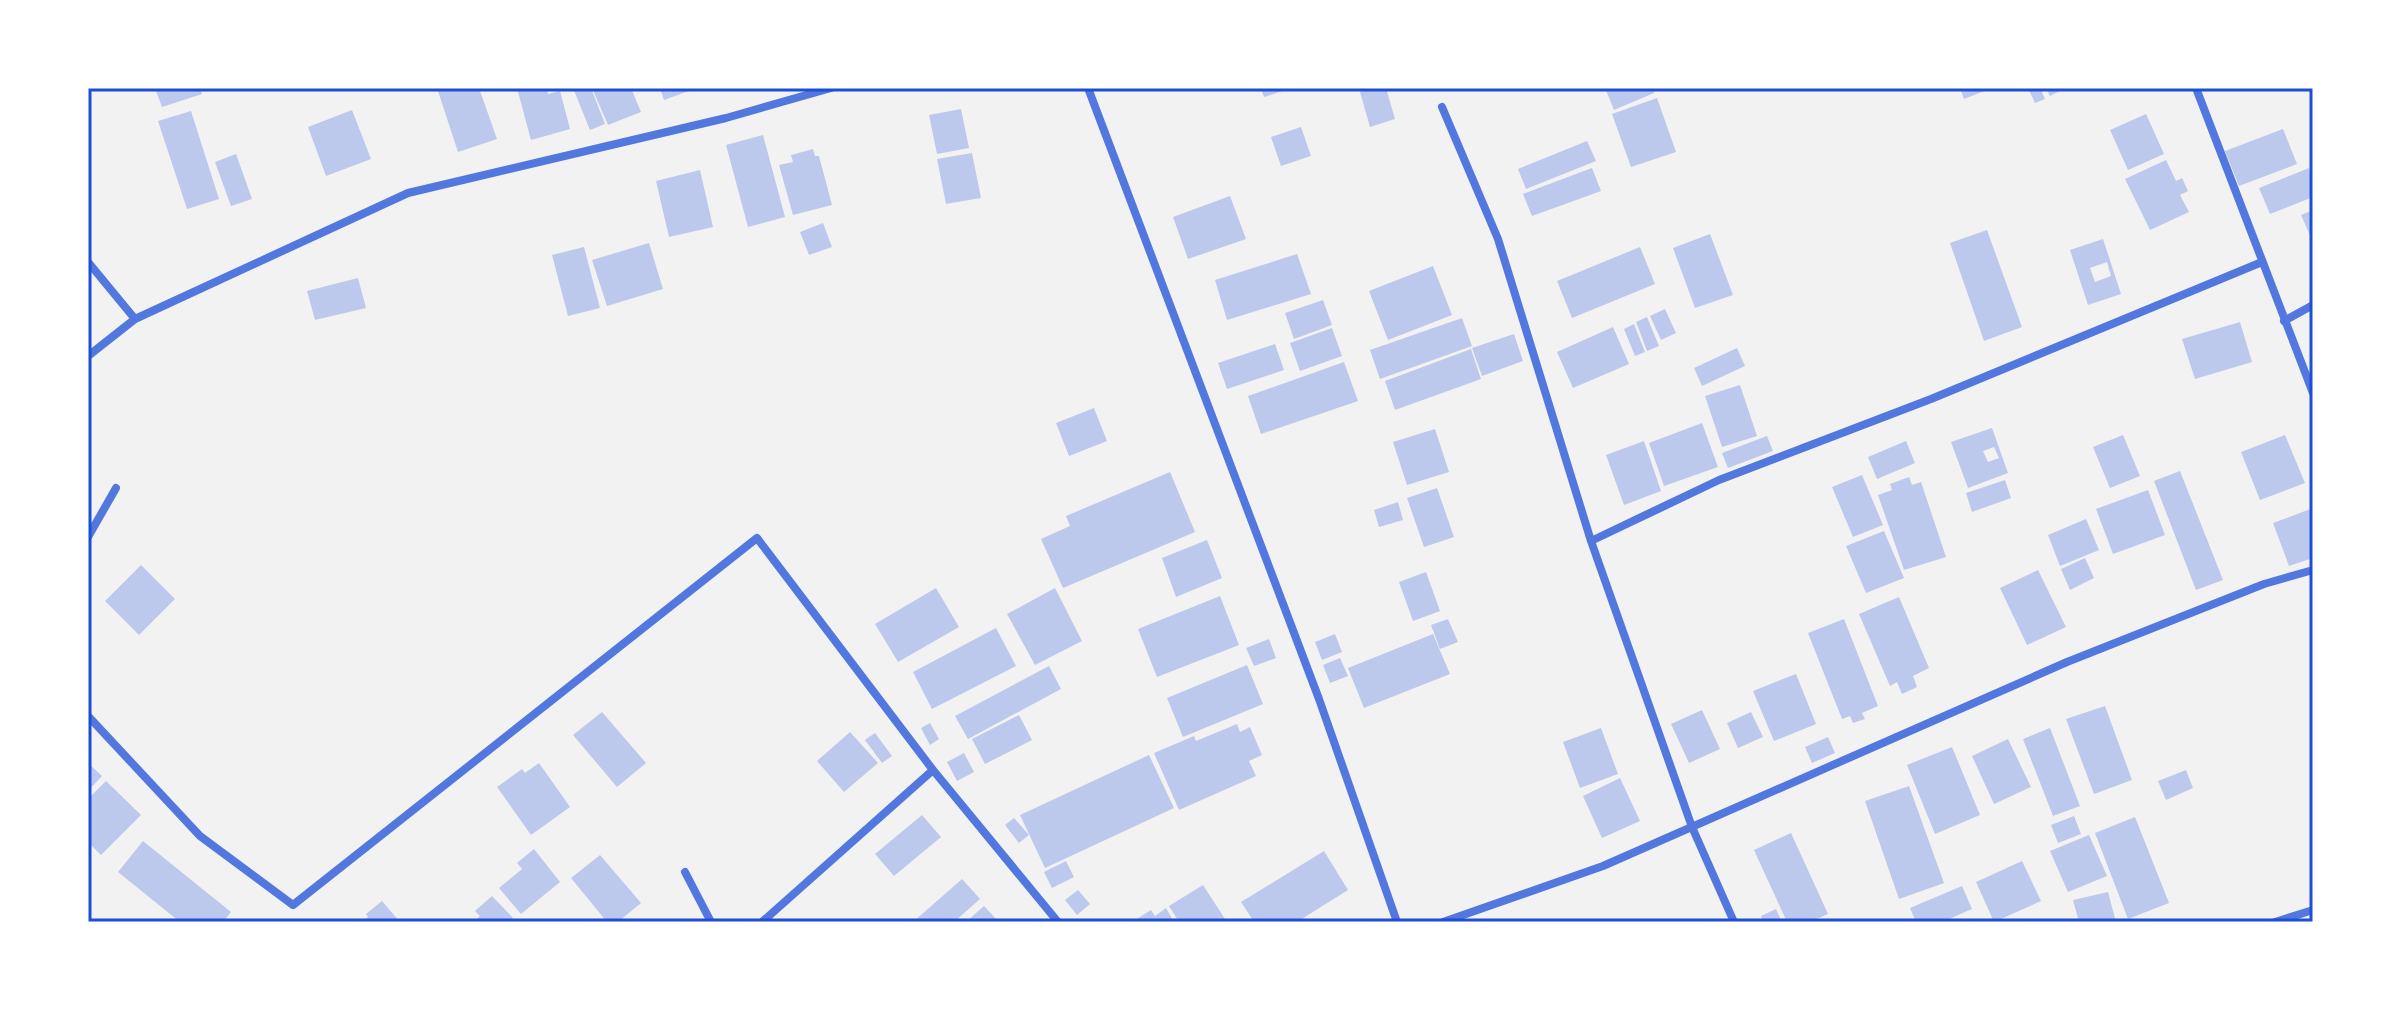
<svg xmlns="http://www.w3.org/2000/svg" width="2401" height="1010" font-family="Arial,sans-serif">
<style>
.building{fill:#bdc9ec;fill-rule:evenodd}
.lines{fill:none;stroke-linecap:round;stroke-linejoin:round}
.minor{stroke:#5277de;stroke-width:8}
.neatline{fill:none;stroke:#1d4ed8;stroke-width:3}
</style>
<rect width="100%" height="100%" fill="#f2f2f2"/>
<path class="building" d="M155 88H200L202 94 162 107Z
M437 88H479L497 139 458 152Z
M517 88H547L548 94 560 91 570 129 531 140Z
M573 88H591L605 124 590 130Z
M592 88H631L641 112 608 125Z
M660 88H697L664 100Z
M1261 88H1289V89L1264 97Z
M1374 88H1386L1395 119 1370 127 1360 92Z
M1605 88H1652L1654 93 1614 110Z
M1960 88H1992L1964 99Z
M2028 88H2040L2045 99 2035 103Z
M2046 88H2066L2050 96Z
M1657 98 1676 152 1631 167 1612 114Z
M961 109 969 148 937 154 929 115Z
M352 110 371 159 326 176 308 127Z
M191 111 219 199 187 209 158 121Z
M2146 114 2164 154 2128 170 2110 130Z
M1301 127 1311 156 1281 166 1271 137Z
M2283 129 2297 164 2239 186 2225 151Z
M763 135 785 217 748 227 726 145Z
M1587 141 1596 161 1526 189 1518 169Z
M813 149 815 156H819L832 205 793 215 779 165 793 162 791 155Z
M972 153 981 198 946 204 937 159Z
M236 154 252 199 231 206 215 162Z
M2166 160 2176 181 2182 178 2188 191 2180 195 2189 212 2150 230 2125 179Z
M1592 168 1601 191 1532 216 1523 194Z
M2309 168 2313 197 2270 214 2259 188Z
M700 170 713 227 669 237 656 181Z
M1230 196 1246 239 1188 259 1173 217Z
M2313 210V242L2301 215Z
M823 223 832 247 809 255 800 232Z
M1987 230 2022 327 1984 341 1950 243Z
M1710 234 1733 295 1695 308 1673 248Z
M2103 239 2121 294 2088 305 2070 250ZM2107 262 2111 276 2095 282 2090 268Z
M649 243 663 289 607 306 592 260Z
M584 247 600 308 568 316 552 255Z
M1640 247 1655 284 1572 318 1557 281Z
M1297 254 1311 294 1227 320 1215 280Z
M1433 266 1452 315 1388 340 1369 291Z
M358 278 366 308 315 320 307 291Z
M1323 300 1332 325 1294 339 1285 313Z
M1665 309 1676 333 1661 340 1650 316Z
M1647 317 1659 346 1647 351 1636 322Z
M1462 318 1472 346 1380 379 1370 350Z
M2240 322 2252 362 2195 379 2182 339Z
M1634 324 1645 352 1635 356 1624 329Z
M1613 327 1629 364 1573 388 1557 352Z
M1332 328 1342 356 1300 371 1290 343Z
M1514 334 1523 361 1482 376 1472 348Z
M1275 344 1284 370 1227 389 1218 363Z
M1737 348 1745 366 1702 386 1694 368Z
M1471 349 1481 379 1395 410 1385 381Z
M1344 362 1358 401 1261 434 1248 396Z
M1740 385 1757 436 1722 447 1705 396Z
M1094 408 1107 441 1069 456 1056 423Z
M1702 423 1718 467 1664 486 1649 443Z
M1992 428 2008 473 1968 488 1951 442ZM1994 447 1999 458 1988 462 1983 451Z
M1435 429 1449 472 1407 485 1393 442Z
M2123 435 2140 476 2110 488 2093 447Z
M2285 435 2305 483 2260 500 2241 452Z
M1767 436 1773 451 1728 468 1722 453Z
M1644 441 1661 491 1624 505 1606 455Z
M1906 441 1915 463 1877 479 1868 457Z
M2180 471 2223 580 2196 590 2154 481Z
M1170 472 1195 532 1063 588 1041 539 1070 526 1066 516Z
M1862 475 1883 525 1853 537 1832 487Z
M1909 477 1912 485 1921 482 1946 557 1904 570 1878 495 1892 490 1890 484Z
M2005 480 2011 498 1972 512 1966 493Z
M1437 488 1454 537 1424 547 1407 498Z
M2148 490 2165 535 2113 554 2096 509Z
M1398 502 1403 520 1379 527 1374 510Z
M2313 508V558L2289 566 2273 523Z
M2086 519 2099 550 2060 566 2048 535Z
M1884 531 1904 578 1866 593 1846 546Z
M1207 540 1222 578 1176 597 1162 558Z
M2085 558 2094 578 2070 590 2061 569Z
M141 565 175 599 139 635 105 601Z
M2038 570 2066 627 2027 645 2000 588Z
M1426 572 1440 611 1413 621 1399 582Z
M936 588 959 627 898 662 875 624Z
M1055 588 1082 641 1035 665 1007 614Z
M1220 596 1239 645 1157 677 1138 629Z
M1899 597 1929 668 1913 676 1917 687 1902 694 1897 682 1890 686 1859 614Z
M1448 619 1458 642 1440 649 1431 625Z
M1844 619 1878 706 1862 713 1865 719 1853 723 1850 716 1842 719 1808 633Z
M996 628 1016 666 932 709 913 672Z
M1335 634 1342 652 1322 660 1315 642Z
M1433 634 1450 674 1364 708 1348 668Z
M1269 639 1276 658 1254 666 1246 648Z
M1340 658 1348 676 1330 683 1323 665Z
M1247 665 1263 704 1183 737 1167 698Z
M1049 666 1061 689 968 739 955 716Z
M1796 674 1816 724 1774 741 1753 691Z
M2105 706 2132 780 2094 794 2066 719Z
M1702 710 1720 749 1689 763 1671 724Z
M602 712 646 763 617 787 573 735Z
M1751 712 1763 737 1738 748 1727 723Z
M1019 715 1032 740 985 764 972 739Z
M930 723 939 739 930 745 921 728Z
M1237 724 1240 732 1250 727 1262 755 1249 761 1256 776 1179 810 1154 753 1194 736 1196 741Z
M1601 728 1618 774 1580 788 1563 742Z
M2050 728 2080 806 2053 816 2023 739Z
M850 732 878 763 844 792 817 761Z
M875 733 892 756 882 763 865 740Z
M1828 737 1835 753 1812 763 1805 747Z
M2008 739 2031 787 1994 804 1972 756Z
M1952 747 1980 815 1935 834 1907 765Z
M964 753 974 772 957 781 947 762Z
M1149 755 1174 808 1045 868 1020 815Z
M88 763 102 776 88 791Z
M539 763 570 807 531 835 497 787 522 769 525 773Z
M2186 770 2193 788 2166 800 2158 781Z
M1620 778 1640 821 1602 838 1583 796Z
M106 781 141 815 101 855 88 842V799Z
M1909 786 1944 883 1899 899 1865 801Z
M922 815 941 837 894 876 875 854Z
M2074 816 2081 834 2058 843 2051 825Z
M2135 817 2169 903 2128 919 2095 833Z
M1014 818 1029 835 1019 843 1005 825Z
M1791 833 1828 914 1810 922H1787L1754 850Z
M2089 835 2107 876 2068 892 2050 851Z
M143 841 231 912 223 922H180L118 872Z
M534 849 560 882 521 914 499 888 522 869 517 863Z
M1324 851 1348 890 1297 922H1254L1241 902Z
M600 855 641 903 618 922H607L571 878Z
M1066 861 1074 877 1052 888 1044 872Z
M2022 861 2041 901 1994 922 1976 882Z
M962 879 980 899 954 922H913Z
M1203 885 1227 922H1179L1169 906Z
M1962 886 1972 909 1942 922H1916L1910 908Z
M1078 890 1090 904 1077 915 1065 900Z
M2108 892 2116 922H2079L2073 900Z
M492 896 513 918 509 922H474L480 916 475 911Z
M382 901 400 922H362L368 917 366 914Z
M984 906 999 922H966Z
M1166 908 1174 922H1132L1151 910 1155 916Z
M1776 909 1782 922H1763L1761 916Z"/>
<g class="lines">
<path class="minor" d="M1088 88 1319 699 1397 922
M2196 88 2313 393
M1442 107 1498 239 1591 541 1692 827 1734 922
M88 262 135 319 88 356
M135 319 408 193 726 118 831 88
M2284 321 2313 305
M88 537 116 488
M1591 541 1719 480 1931 399 2262 262
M88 716 200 836 293 905 757 538 933 770
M685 872 711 922
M762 922 933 770 1058 922
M1443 922 1603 866 2067 662 2264 584 2313 570
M2275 922 2313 910"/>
</g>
<rect width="2401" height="1010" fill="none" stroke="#ffffff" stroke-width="180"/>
<rect x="90" y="90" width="2221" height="830" class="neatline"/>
</svg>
